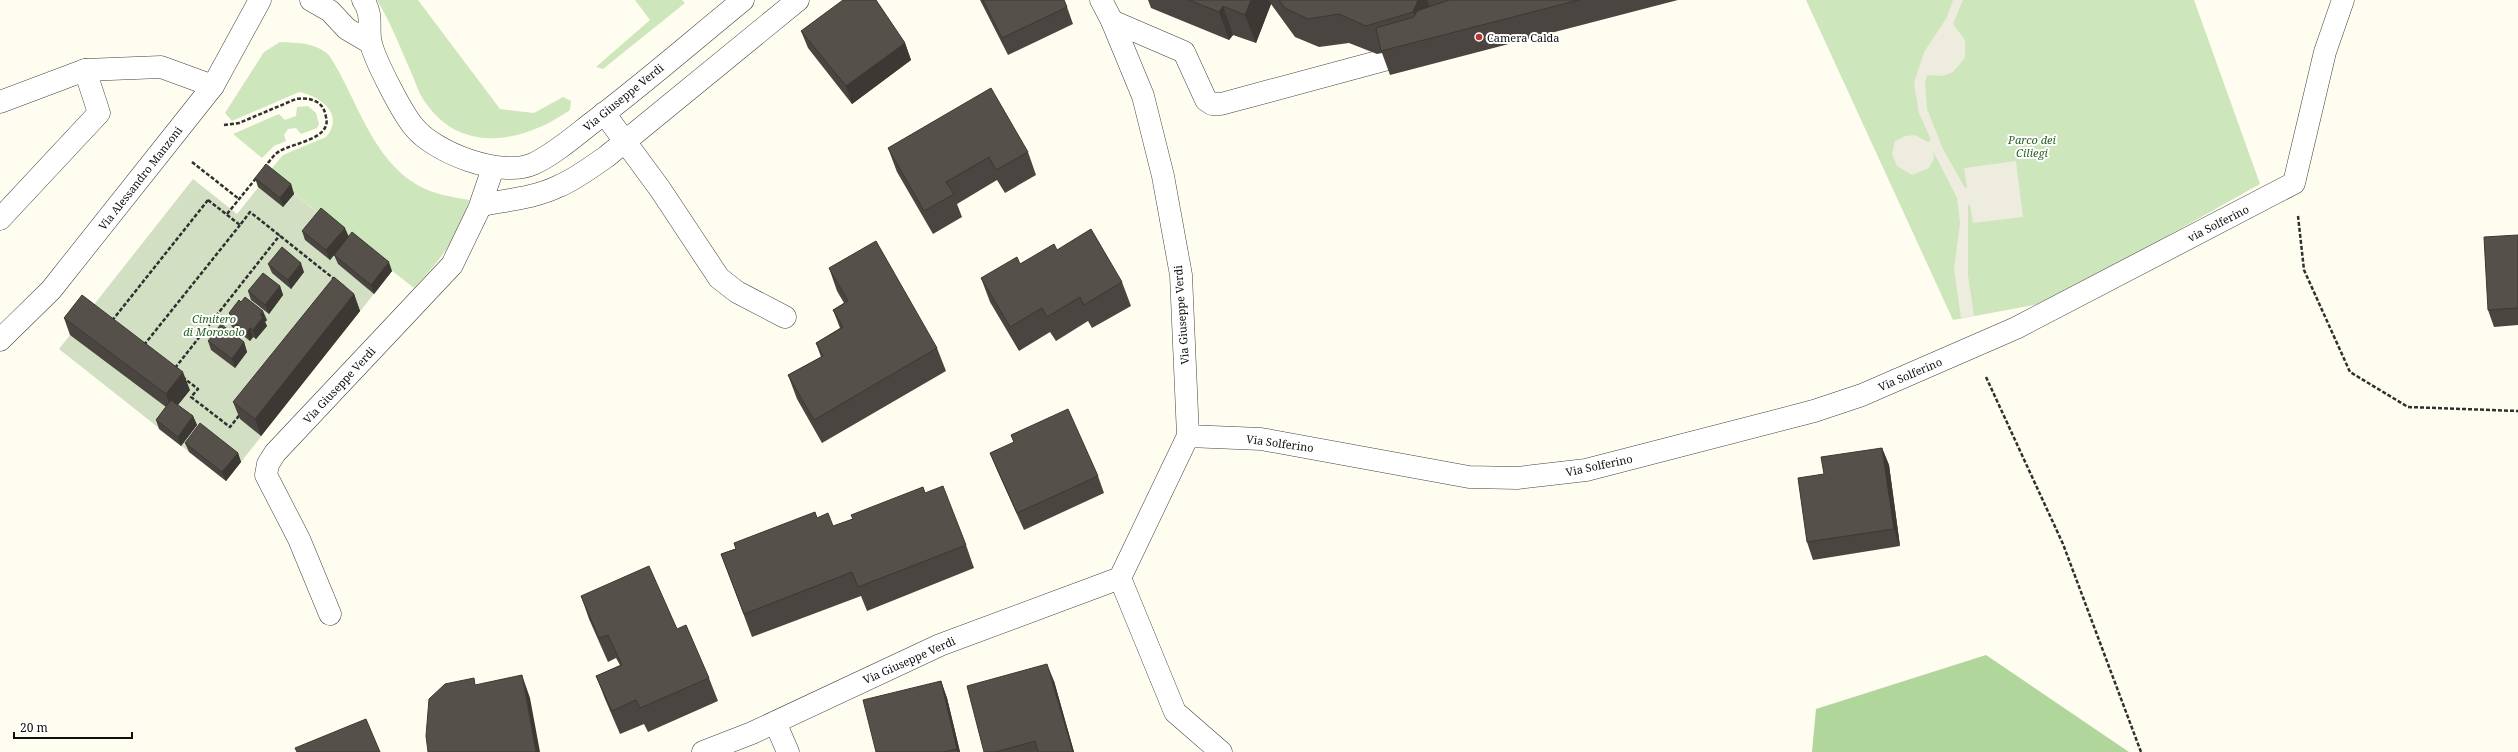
<svg xmlns="http://www.w3.org/2000/svg" width="2518" height="752" font-family="'Noto Serif',serif">
<style>
.green{fill:#cee6bb}
.forest{fill:#b0d69c}
.cemetery{fill:#d3dfc2}
.plaza{fill:#eeebdf}
.lines{fill:none;stroke-linecap:round;stroke-linejoin:round}
.service-casing{stroke:#414141;stroke-width:23}
.pedestrian-casing{stroke:#414141;stroke-width:23}
.minor-casing{stroke:#414141;stroke-width:23}
.tertiary-casing{stroke:#414141;stroke-width:23}
.path{stroke:#303030;stroke-width:2.5;stroke-dasharray:4 2;stroke-linecap:butt}
.service{stroke:#fff;stroke-width:22}
.pedestrian{stroke:#fff;stroke-width:22}
.minor{stroke:#fff;stroke-width:22}
.tertiary{stroke:#fff;stroke-width:22}
.wall{fill:#4a4540}
.shaded-wall{fill:#3c3834}
.building{fill:#56504b;stroke:#3c3834}
.poi-dot{fill:#b5352f;stroke:#fff;stroke-width:1.5}
.labels{text-anchor:middle;dominant-baseline:central;stroke-width:4;stroke-linejoin:round;paint-order:stroke}
.poi-label{font-size:11px;fill:#0e0e0e;stroke:#fff;text-anchor:start}
.street-label{font-size:11px;fill:#0e0e0e;stroke:#fff}
.park-label{font-size:11px;font-style:italic;fill:#296122;stroke:#fff}
</style>
<rect width="100%" height="100%" fill="#fefdf0"/>
<path class="green" d="M377 0H418L500 109 534 113 563 97 571 101 570 110C523 143 459 156 423 99 418 91 415 81 411 72 400 47 391 23 377 0Z
M635 0H682L685 3 603 69 596 67 650 20Z
M1806 0H2194L2260 184 2050 302 1953 320Z
M280 42C299 43 314 42 329 55 357 98 371 159 419 186 434 194 452 197 469 200 461 236 438 262 414 288L268 173 283 155 326 137C345 115 321 96 299 92L232 121 225 113 264 52Z
M308 106 316 113 319 124 317 128 301 134 296 128 288 129 284 135 286 141 274 146 262 158 233 134 279 114 285 120 296 116 297 107Z"/>
<path class="forest" d="M1986 655 2129 752H1812L1816 709Z"/>
<path class="cemetery" d="M269 174 392 271 226 481 59 349 193 179 237 214Z"/>
<path class="plaza" d="M1953 0H1963L1953 24 1965 40V58L1953 72 1943 76 1927 75 1925 84 1927 109 1943 149 1965 188 1967 187 1964 168 2016 161 2023 217 1973 223 1970 205H1968V275L1974 316 1961 318 1954 269 1960 223 1957 198 1933 151 1934 158 1929 168 1912 175 1897 166 1892 154 1895 141 1905 136 1915 135 1928 142 1931 140 1919 113 1914 83 1924 52 1947 17Z"/>
<g class="lines">
<defs>
<path id="service" d="M1112 21 1184 52 1206 100 1212 104H1221L1414 52
M0 219 99 113 85 70"/>
<path id="pedestrian" d="M481 205C506 200 535 198 559 186 576 179 591 167 606 157L798 0"/>
<path id="minor" d="M311 0 330 11 347 29 371 43
M363 0C374 16 367 28 371 44 376 62 402 113 414 127 435 153 501 178 533 164 555 154 577 134 597 119 647 81 694 40 743 0
M0 102 85 70 161 67 213 86
M604 113 660 189 719 278 737 292 785 317
M1188 436 1261 439 1469 477 1517 478 1586 470 1814 411 1862 395 2016 328 2294 183 2325 52 2343 0
M1120 578 1175 712 1221 752
M330 614 299 539 266 475 268 464 275 453 452 265 479 209 493 168
M775 722 788 752
M703 752 752 733 940 645 1120 578 1188 436 1181 275 1163 176 1143 96 1112 21 1101 0"/>
<path id="tertiary" d="M0 340 51 290 213 86 260 0"/>
</defs>
<use href="#service" class="service-casing"/>
<use href="#pedestrian" class="pedestrian-casing"/>
<use href="#minor" class="minor-casing"/>
<use href="#tertiary" class="tertiary-casing"/>
<path class="path" d="M224 125 239 123 296 99C303 98 310 98 317 102 323 106 325 111 326 117 332 139 293 143 280 151 274 154 269 162 265 167
M192 162 239 199
M208 200 240 225 250 212 343 286 230 427 191 397 198 389 111 322Z
M227 214 257 177
M2298 216 2304 270 2350 372 2408 407 2518 411
M144 345 240 225
M175 368 280 235
M1986 377 2063 544 2141 752"/>
<use href="#service" class="service"/>
<use href="#pedestrian" class="pedestrian"/>
<use href="#minor" class="minor"/>
<use href="#tertiary" class="tertiary"/>
</g>
<path class="wall" d="M980 0H1064L1067 7 1073 24 1008 55Z
M1148 0H1678L1390 75 1382 53 1377 54 1349 43 1319 47 1295 37 1271 4 1256 43 1233 35 1229 40 1151 8Z
M801 31 905 43 911 60 852 104 808 48Z
M888 148 1028 152 1036 175 1005 193 997 180 957 204 962 217 933 234 897 172Z
M255 178 291 184 294 194 283 207 258 187Z
M302 231 349 236 392 271 374 294 338 264 334 255 345 241 330 260 305 240Z
M2518 235V325L2494 327 2488 310Z
M1057 250 1122 282 1131 306 1092 328 1088 321 1056 341 1050 332 1019 351 990 302 981 278 1020 264Z
M268 264 304 272 291 289 272 273Z
M829 268 937 348 946 371 822 443 797 399 788 375 821 357 816 343 840 328 833 310 844 303 837 291Z
M280 286 283 295 269 314 251 300 248 291Z
M354 294 360 311 261 436 240 419 233 402Z
M229 313 267 320 265 322 267 326 256 339 253 337 250 341 232 327 228 318 230 316Z
M64 318 190 390 178 405 193 416 197 425 181 446 159 429 156 420 166 407 70 335Z
M208 341 244 342 247 352 235 368 211 350Z
M1011 435 1098 476 1104 493 1024 530 997 470 990 453 1014 443Z
M185 443 238 453 241 462 226 481 189 452Z
M1882 448 1889 465 1900 546 1813 560 1807 542 1824 474Z
M925 493 966 545 974 568 867 611 861 596 752 637 721 554 817 518 833 526Z
M581 596 677 629 709 678 718 701 648 732 644 724 620 734 605 699 596 676 620 665 616 658 608 662 589 619Z
M941 681 947 698 960 752H876Z
M1054 681 1074 752H984Z"/>
<path class="shaded-wall" d="M1251 0H1269L1271 4 1256 43 1245 15Z
M1418 0H1427L1433 16 1423 41 1413 12Z
M1223 6 1233 35 1229 40 1219 12Z
M905 43 911 60 852 104 846 86Z
M291 184 294 194 283 207 280 198Z
M345 228 349 237 330 260 326 250Z
M389 262 392 271 374 294 371 285Z
M301 263 304 272 291 289 288 280Z
M280 286 283 295 269 314 265 305Z
M354 294 360 311 261 436 255 419Z
M263 311 267 320 265 322 267 326 256 339 253 330 260 315Z
M250 328 253 337 250 341 247 332Z
M244 342 247 352 235 368 232 359Z
M183 372 190 390 172 412 166 394Z
M193 416 197 425 181 446 178 437Z
M1882 448 1889 465 1900 546 1894 529Z
M238 453 241 462 226 481 222 472Z
M1047 664 1054 681 1074 752H1073Z
M522 675 530 698 540 752H536Z
M941 681 947 698 960 752H958L957 749Z"/>
<path class="building" d="M843 0H876L905 43 846 86 801 31Z
M983 0H1064L1067 7 1002 38Z
M1189 0H1251L1245 15 1223 6 1219 12Z
M1279 0H1418L1413 12 1366 26 1339 14 1308 19 1285 8Z
M1449 0H1579L1381 51 1376 28 1414 17 1417 11Z
M991 88 1028 152 996 170 989 157 946 182 954 194 924 211 888 148Z
M266 164 291 184 280 198 255 178Z
M321 208 345 228 326 250 302 231Z
M1091 229 1122 282 1084 305 1080 297 1047 317 1042 308 1010 327 981 278 1017 257 1020 264 1054 244 1057 250Z
M352 232 389 262 371 285 334 255Z
M2518 235V308L2488 310 2484 237Z
M876 241 937 348 814 420 788 375 823 356 816 343 843 327 833 310 848 301 829 268Z
M282 247 301 263 288 280 268 264Z
M263 273 280 286 265 305 248 291Z
M334 277 354 294 255 419 233 402Z
M82 295 183 372 166 394 64 318Z
M245 297 263 311 260 315 263 317 253 330 250 328 247 332 228 318 231 315 229 313 239 300 241 302Z
M221 324 244 342 232 359 208 341Z
M171 400 193 416 178 437 156 420Z
M1068 409 1098 476 1017 513 990 453 1014 442 1011 435Z
M200 423 238 453 222 472 185 443Z
M1882 448 1894 529 1807 542 1798 478 1824 474 1821 457Z
M943 486 966 545 858 587 852 572 744 614 721 554 736 549 734 543 815 512 817 518 828 513 833 526 853 519 851 515 923 487 925 493Z
M649 566 677 629 686 625 709 678 640 708 636 700 612 711 596 676 622 665 608 635 599 638 581 596Z
M1047 664 1073 752H1038L1035 741 996 752H984L967 686Z
M522 675 536 752H428L426 736 429 699 445 684 474 678 475 685Z
M941 681 957 749 944 752H876L863 700Z
M366 719 380 752H297L295 748Z"/>
<circle class="poi-dot" cx="1479" cy="37" r="4"/>
<g class="labels">
<g class="poi-label">
<text x="1487" y="37">Camera Calda</text>
</g>
<g class="street-label">
<text transform="translate(623 97) rotate(-39)">Via Giuseppe Verdi</text>
<text transform="translate(140 178) rotate(-52)">Via Alessandro Manzoni</text>
<text transform="translate(2218 223) rotate(-27)">via Solferino</text>
<text transform="translate(1181 315) rotate(-94)">Via Giuseppe Verdi</text>
<text transform="translate(1910 374) rotate(-23)">Via Solferino</text>
<text transform="translate(339 385) rotate(-47)">Via Giuseppe Verdi</text>
<text transform="translate(1280 443) rotate(8)">Via Solferino</text>
<text transform="translate(1599 465) rotate(-12)">Via Solferino</text>
<text transform="translate(909 660) rotate(-24)">Via Giuseppe Verdi</text>
</g>
<g class="park-label">
<text x="2032" y="139">Parco dei<tspan x="2032" dy="13">Ciliegi</tspan></text>
<text x="214" y="318">Cimitero<tspan x="214" dy="13">di Morosolo</tspan></text>
</g>
</g>
<path d="M14 732v6h118v-6" fill="none" stroke="#0e0e0e" stroke-width="2"/>
<text x="20" y="732" font-size="12" fill="#0e0e0e" stroke="#ffffff" stroke-width="3" paint-order="stroke">20 m</text>
</svg>
